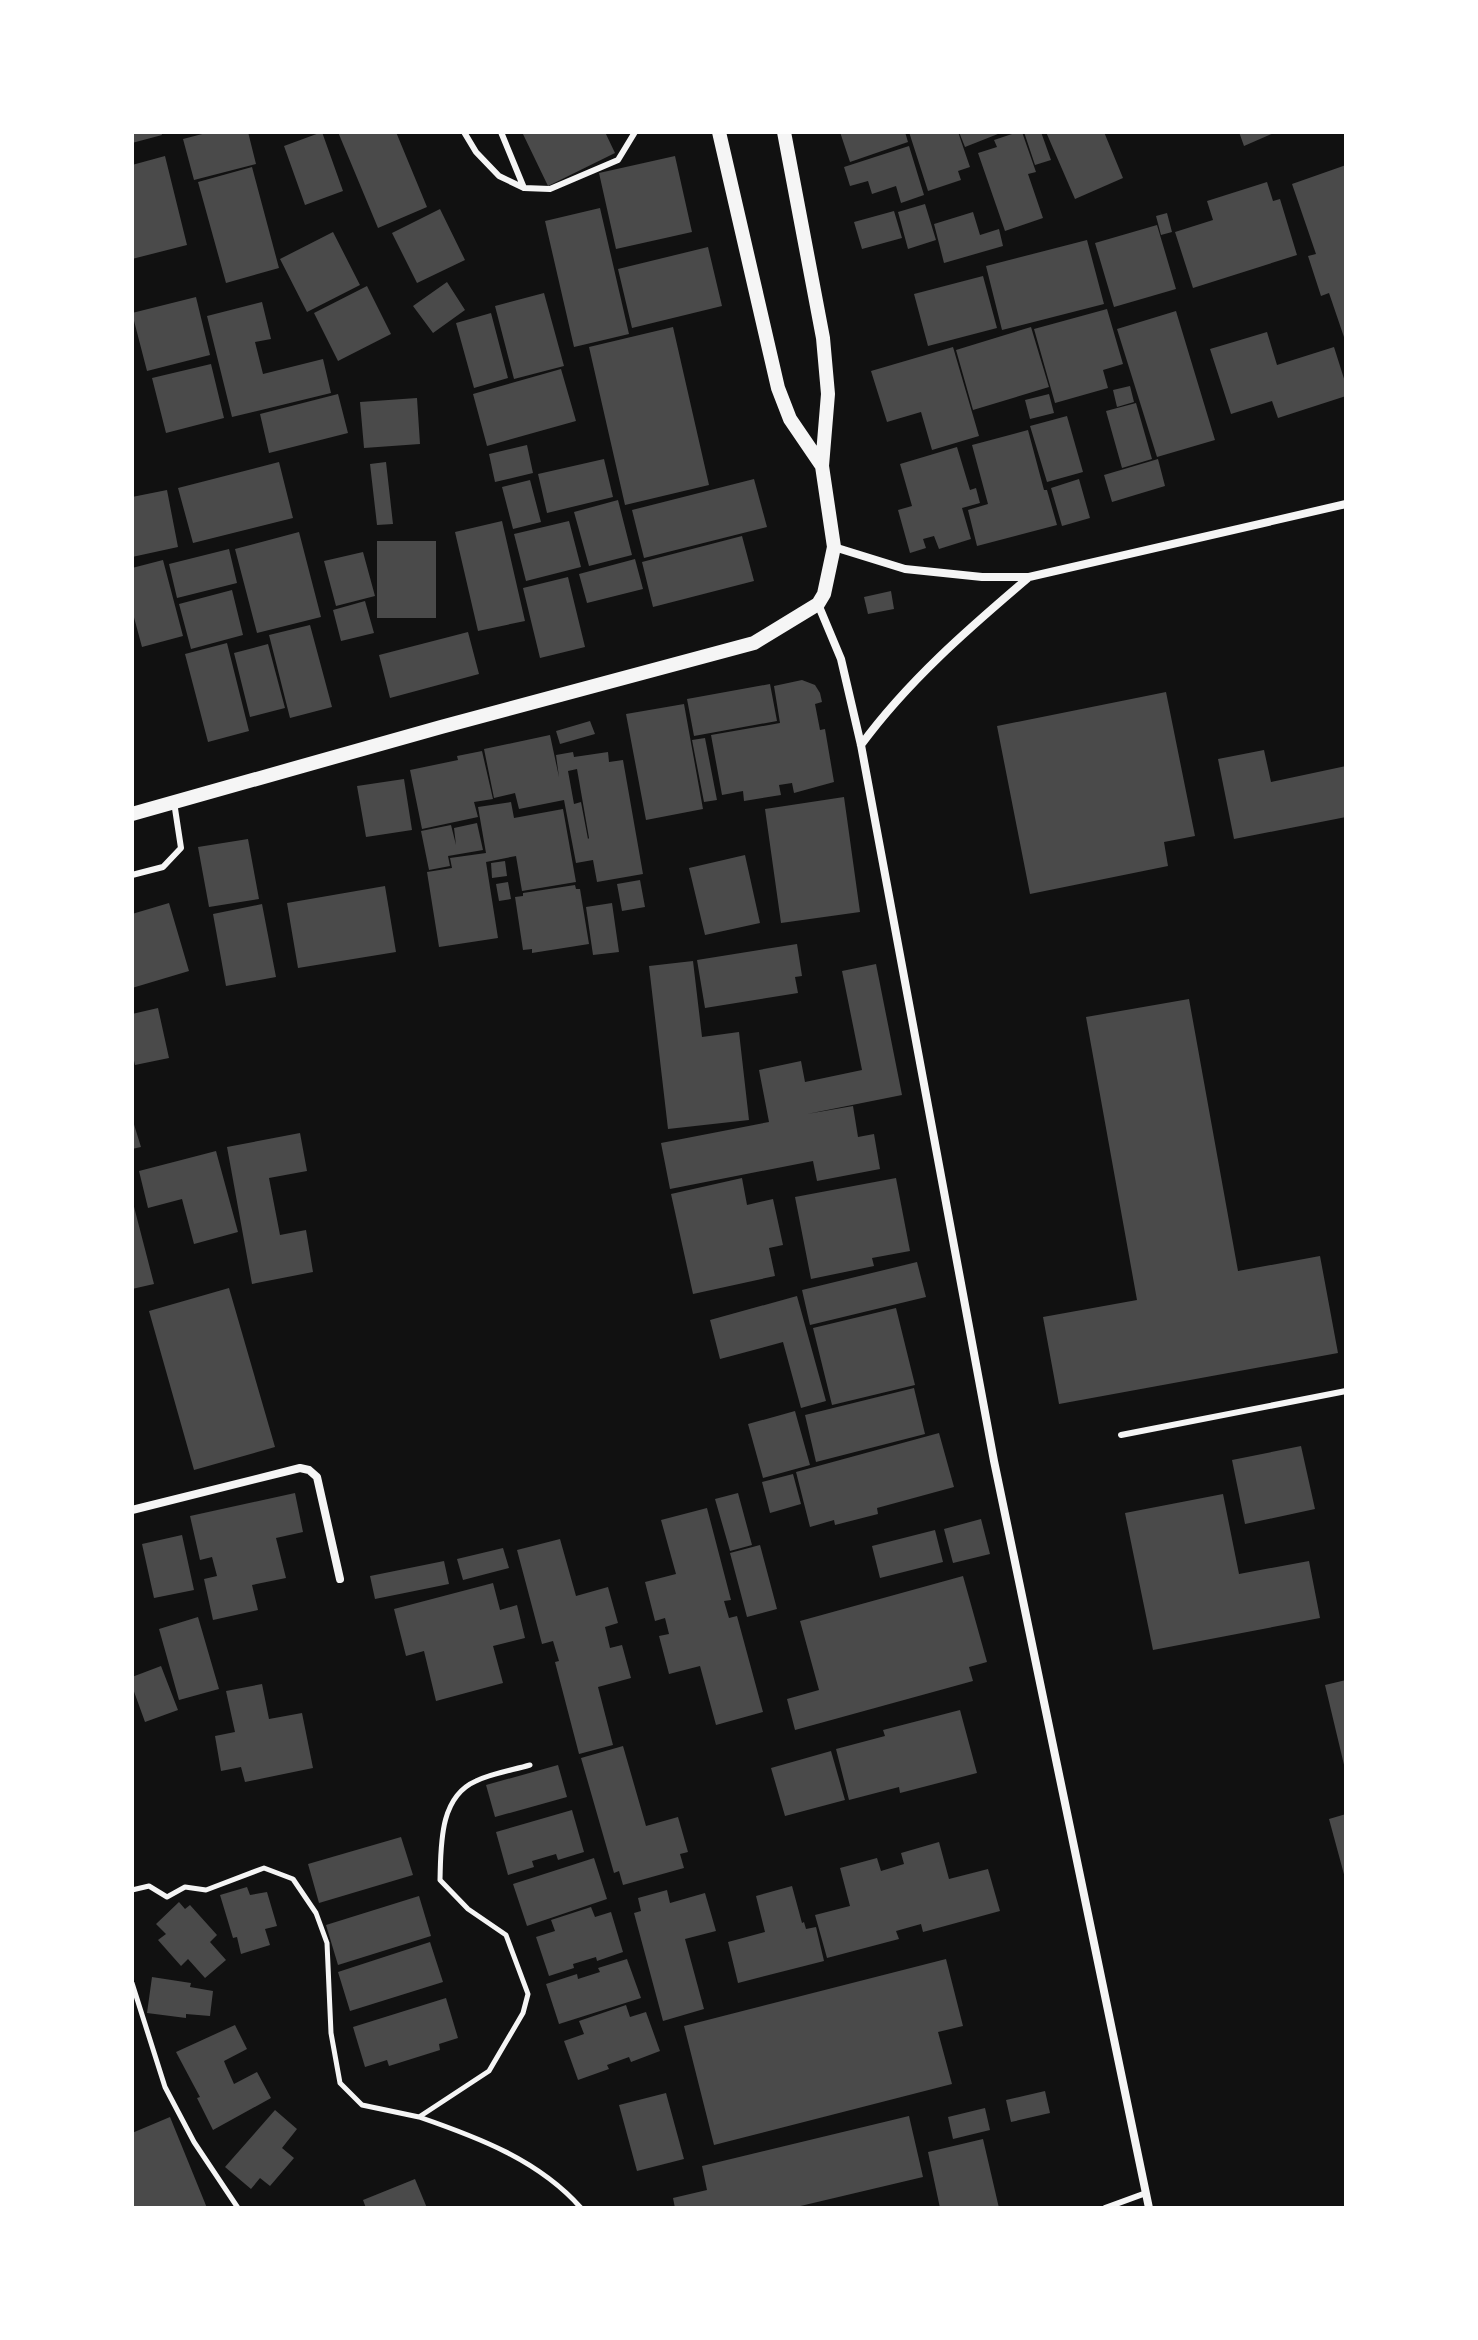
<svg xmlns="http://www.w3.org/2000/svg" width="1478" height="2340" font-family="'Varela Round',sans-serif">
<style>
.building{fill:#4a4a4a;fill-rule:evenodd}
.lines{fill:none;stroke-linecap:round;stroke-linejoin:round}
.path{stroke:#f5f5f5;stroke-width:5}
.service{stroke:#f5f5f5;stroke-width:6}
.minor{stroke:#f5f5f5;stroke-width:8}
.tertiary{stroke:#f5f5f5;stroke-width:14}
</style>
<rect width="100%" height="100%" fill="#111"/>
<path class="building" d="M132 132H161L162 135 132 143Z
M210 132H248L256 164 194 180 183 139Z
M322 132 343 191 305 205 284 146Z
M338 132H396L427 207 378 228Z
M522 132H605L615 153 548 186Z
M840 132H905L908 142 850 162Z
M909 132H958L970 167 958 171 961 180 928 191Z
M959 132H1003L965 147Z
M1018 132H1022L1036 172 1028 174 1043 218 1005 231 978 153 997 147 994 140Z
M1024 132H1041L1051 160 1035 165Z
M1046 132H1104L1123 178 1075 199Z
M1239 132H1276L1244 146Z
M909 146 924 195 901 203 896 186 872 194 868 181 850 186 844 167Z
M165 156 187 245 132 259V165Z
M675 156 692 232 616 249 599 173Z
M1346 165V340H1345L1329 293 1321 296 1308 256 1316 254 1292 184Z
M252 167 279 268 226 283 198 182Z
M1267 182 1273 201 1280 199 1297 255 1193 288 1175 232 1213 220 1207 201Z
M925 204 936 240 908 249 898 212Z
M600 208 629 334 574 347 545 221Z
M440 209 465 260 417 283 392 233Z
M894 211 902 238 862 249 854 222Z
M973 212 980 235 999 229 1003 246 944 263 934 224Z
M1167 213 1172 232 1161 235 1156 216Z
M1157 225 1176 289 1114 307 1095 243Z
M333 232 360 285 307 312 280 259Z
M1087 240 1104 304 1002 330 986 266Z
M708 247 722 306 632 328 618 269Z
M983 276 997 328 928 346 914 294Z
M447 282 465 310 433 333 413 306Z
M367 286 391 334 338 361 314 313Z
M544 293 564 366 514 379 495 306Z
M196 297 210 355 147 371 132 313Z
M262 302 271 339 255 342 263 374 323 359 331 393 232 417 207 316Z
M1107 309 1123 364 1103 370 1108 388 1055 403 1034 329Z
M1176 311 1215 440 1157 457 1117 329Z
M491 313 508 378 474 388 456 323Z
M673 327 709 485 625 505 589 347Z
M1031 327 1049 387 973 410 956 350Z
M1267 332 1277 365 1334 347 1346 385V396L1278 418 1272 401 1231 414 1210 349Z
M953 347 979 436 932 450 921 412 887 422 871 371Z
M211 364 224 418 166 433 152 378Z
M561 369 576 421 487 446 473 394Z
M1130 386 1134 402 1117 407 1113 390Z
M338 394 348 433 269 453 260 414Z
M1049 394 1054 413 1030 419 1025 400Z
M417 398 420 444 364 448 360 402Z
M1136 403 1152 459 1122 468 1106 411Z
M1067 416 1083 472 1047 482 1030 426Z
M1028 430 1044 490H1047L1057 525 977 546 968 510 988 504 972 445Z
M527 445 533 473 495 482 489 454Z
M957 447 970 490 976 488 980 503 962 508 971 539 939 549 934 536 923 539 926 548 910 553 898 510 912 506 900 464Z
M604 459 613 497 547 513 538 474Z
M1158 459 1165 486 1112 502 1104 475Z
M279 462 293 518 193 543 178 488Z
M386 462 393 524 377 525 370 464Z
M754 479 767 527 644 558 632 510Z
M1079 479 1090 518 1062 526 1051 488Z
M530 480 541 522 513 529 502 487Z
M167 490 178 547 132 557V497Z
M618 500 632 555 589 566 574 512Z
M502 521 525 621 478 631 455 532Z
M569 521 581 567 526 581 514 534Z
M299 532 321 617 257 633 235 549Z
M742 536 754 581 653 607 642 562Z
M377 541H436V618H377Z
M229 549 237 583 177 598 169 564Z
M363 552 375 596 336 606 324 561Z
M635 559 643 589 587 603 579 574Z
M163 560 183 636 142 647 132 610V568Z
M568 577 585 647 540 658 523 588Z
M232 590 243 635 191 649 179 604Z
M891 591 894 609 868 614 864 597Z
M365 601 374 633 341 641 333 610Z
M310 625 332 707 290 718 269 635Z
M468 632 479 674 390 698 379 655Z
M227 643 249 731 208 742 185 654Z
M268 644 285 708 250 717 234 653Z
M802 680 815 685 820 693 822 702 815 704 820 730 825 729 834 782 794 793 792 783 779 785 781 795 744 801 743 791 722 795 711 735 780 723 774 686Z
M770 684 777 721 694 736 687 699Z
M1166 692 1195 836 1164 842 1168 866 1030 894 997 726Z
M684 704 703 809 646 820 626 714Z
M590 721 595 734 560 744 556 731Z
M550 735 559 777 556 755 573 752 574 757 608 752 609 762 623 760 643 874 597 882 593 860 576 863 564 800 519 809 515 793 494 798 484 749ZM577 769 589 838 588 839 581 802 574 804 568 771Z
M705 738 717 800 704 802 692 740Z
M1264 750 1271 782 1346 766V817L1234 839 1218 759Z
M482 751 493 799 474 802 478 817 422 829 410 770 458 760 457 756Z
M404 779 412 830 366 837 357 786Z
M844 797 860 912 781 923 765 809Z
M511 802 514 818 563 809 576 882 522 891 516 856 486 862 498 938 439 947 427 872 452 868 450 858 486 853 478 807Z
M477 823 483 850 448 856 450 866 429 870 421 831 451 825 456 845 454 828Z
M248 839 259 899 209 907 198 847Z
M745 855 760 923 705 935 689 868Z
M505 861 507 876 492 878 491 863Z
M640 880 645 907 622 911 617 884Z
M508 882 511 899 499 901 496 884Z
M575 885 576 889H580L589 944 532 953V949L523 950 515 897 523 896V893Z
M385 886 396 952 298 968 287 903Z
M169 903 189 971 132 988V914Z
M612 903 619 952 593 955 586 907Z
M262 904 276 977 226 986 213 914Z
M797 944 802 976 795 977 798 993 705 1008 697 960Z
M693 961 702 1037 739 1032 749 1120 668 1129 649 966Z
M876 964 902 1095 807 1114 853 1106 858 1137 874 1134 880 1169 817 1181 813 1161 670 1189 661 1143 769 1122 759 1070 801 1061 805 1082 862 1070 842 971Z
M1189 999 1238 1271 1320 1256 1338 1353 1059 1404 1043 1317 1137 1300 1086 1017Z
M158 1008 169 1058 135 1065 132 1052V1014Z
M132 1118 141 1147 132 1149Z
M300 1133 307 1171 269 1178 280 1235 306 1230 313 1272 252 1284 227 1147Z
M216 1151 238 1232 194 1244 182 1199 148 1208 139 1171Z
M742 1178 747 1205 773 1199 783 1245 769 1248 775 1276 693 1294 671 1194Z
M896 1178 910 1251 872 1258 874 1266 811 1279 795 1197Z
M132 1199 154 1284 132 1289Z
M917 1262 926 1297 810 1325 802 1290Z
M229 1288 275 1447 194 1470 149 1311Z
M797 1296 826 1401 801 1408 783 1342 720 1359 710 1320Z
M896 1308 915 1385 832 1405 813 1328Z
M914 1388 925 1434 816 1462 805 1415Z
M795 1411 810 1465 763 1478 748 1424Z
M939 1433 954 1487 877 1508 878 1514 835 1525 834 1520 810 1527 796 1472Z
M1301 1446 1315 1509 1245 1524 1232 1460Z
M793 1474 801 1504 770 1513 762 1482Z
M295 1493 303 1532 276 1538 286 1578 252 1585 258 1610 213 1620 204 1579 217 1576 212 1557 200 1560 190 1516Z
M738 1493 752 1545 730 1551 715 1499Z
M1223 1494 1239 1574 1309 1561 1320 1618 1153 1650 1125 1513Z
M707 1508 731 1600 724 1601 729 1618 737 1616 763 1712 716 1725 700 1666 669 1674 659 1636 669 1634 665 1618 655 1621 645 1582 676 1574 661 1520Z
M981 1519 990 1554 953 1563 944 1529Z
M935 1530 943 1562 880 1578 872 1546Z
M182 1535 194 1590 154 1598 142 1544Z
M560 1539 576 1596 608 1587 618 1623 605 1627 610 1648 622 1645 631 1678 598 1687 613 1745 579 1754 555 1662 559 1661 553 1641 542 1644 517 1550Z
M760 1545 777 1609 747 1617 730 1553Z
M503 1548 509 1568 463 1580 457 1559Z
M444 1561 449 1584 375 1599 370 1576Z
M963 1576 987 1662 969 1667 973 1681 795 1730 787 1699 819 1690 800 1621Z
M493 1583 500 1610 517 1605 525 1638 493 1646 503 1683 436 1701 424 1651 406 1656 394 1609Z
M198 1617 219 1689 179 1700 159 1629Z
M161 1666 178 1710 145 1722 132 1686V1677Z
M1346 1680V1769H1345L1325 1685Z
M262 1684 269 1719 302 1713 313 1768 245 1782 241 1767 221 1771 215 1736 235 1732 226 1691Z
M960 1710 977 1773 900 1793 899 1787 849 1800 836 1749 885 1736 883 1730Z
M623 1746 646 1826 678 1817 688 1852 680 1854 684 1868 623 1885 619 1871 614 1873 581 1758Z
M831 1751 845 1800 785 1816 771 1768Z
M558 1765 567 1797 495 1817 486 1785Z
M572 1810 584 1852 558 1860 556 1854 532 1861 534 1867 508 1875 496 1832Z
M1346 1814V1878H1345L1329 1819Z
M401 1837 413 1875 319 1903 308 1864Z
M939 1842 949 1879 988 1869 1000 1911 923 1932 921 1924 896 1931 899 1939 827 1958 815 1915 850 1906 840 1868 877 1858 881 1871 904 1864 901 1853Z
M594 1858 607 1899 527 1926 513 1884Z
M792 1886 802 1923 804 1922 806 1929 816 1927 824 1961 738 1983 728 1942 765 1932 756 1896Z
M247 1887 250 1895 267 1892 277 1926 265 1929 270 1945 241 1954 237 1937 233 1938 220 1895Z
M667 1890 670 1903 705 1893 716 1931 685 1939 704 2009 663 2021 634 1913 641 1911 638 1898Z
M419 1896 431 1936 338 1965 326 1925Z
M179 1902 185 1909 190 1905 217 1935 210 1942 226 1960 205 1978 188 1959 181 1966 158 1940 166 1934 156 1924Z
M591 1907 595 1917 611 1912 623 1952 597 1961 596 1957 573 1964 574 1968 549 1976 536 1937 555 1931 551 1920Z
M430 1942 443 1982 350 2011 338 1972Z
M627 1959 641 1998 559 2024 546 1984 577 1974 578 1979 600 1972 598 1968Z
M946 1959 963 2026 938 2032 952 2084 714 2145 684 2026Z
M152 1977 191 1983 190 1987 213 1991 210 2016 186 2014V2018L147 2013Z
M446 1998 458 2038 439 2044 440 2050 389 2066 387 2060 365 2067 353 2027Z
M626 2005 630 2017 646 2012 660 2051 631 2062 629 2057 607 2065 609 2069 578 2080 564 2041 584 2034 579 2021Z
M235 2025 247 2049 224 2061 226 2066 234 2084 257 2072 271 2098 213 2130 197 2098 200 2097 193 2084 176 2052Z
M1045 2091 1050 2113 1011 2122 1006 2100Z
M666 2093 684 2159 637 2171 619 2105Z
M985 2108 990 2130 953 2139 948 2117Z
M275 2110 297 2129 282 2148 294 2158 270 2186 260 2178 251 2189 225 2167Z
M909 2116 923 2177 792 2208H675L673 2198 707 2190 702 2166Z
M170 2117 207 2208H132V2133Z
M983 2139 999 2208H940L928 2152Z
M415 2179 427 2208H366L363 2200Z"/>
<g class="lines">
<path class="path" d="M530 1765C513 1770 492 1773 476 1781 439 1797 441 1846 440 1880L468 1909 506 1935 528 1994 523 2013 489 2071 419 2117C477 2137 539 2160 581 2208
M132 1890 149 1886 167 1897 185 1887 206 1890 264 1868 293 1879 316 1913 327 1943 331 2033 340 2083 362 2105 419 2117
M132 1983 165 2087 194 2142 238 2208"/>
<path class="service" d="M464 132 476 152 499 176 524 188 550 189 618 160 635 132
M501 132 524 188
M132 875 163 867 181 848 174 802
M1121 1435 1346 1391
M1105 2208 1146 2193"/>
<path class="minor" d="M834 547 905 569 982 577H1029L1346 504
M818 604 841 659 861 745 994 1461 1149 2208
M861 745C908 681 968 629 1028 578
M132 1510 300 1468 309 1470 317 1477 340 1579"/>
<path class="tertiary" d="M719 132 778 388 790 419 822 466
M132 814 441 727 754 643 818 604 824 594 834 547 822 466 828 394 823 338 784 132"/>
</g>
<rect width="1478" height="2340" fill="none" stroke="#ffffff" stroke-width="268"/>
</svg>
